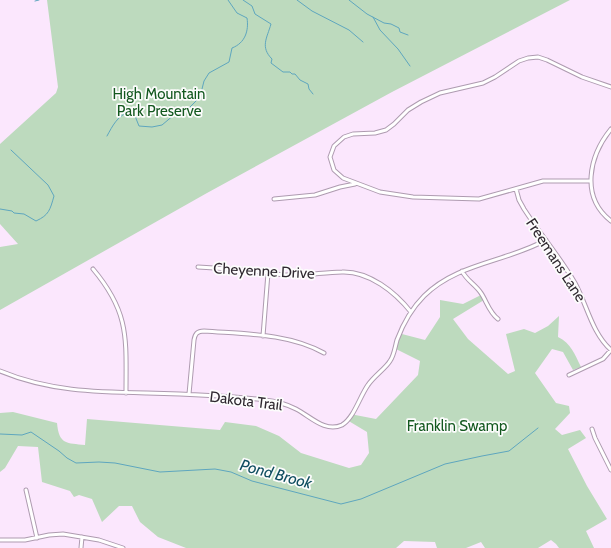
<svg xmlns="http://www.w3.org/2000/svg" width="611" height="548" font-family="Cabin,sans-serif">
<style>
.green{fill:#bddabe}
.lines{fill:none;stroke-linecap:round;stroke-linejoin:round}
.stream{stroke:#5ea6be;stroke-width:1}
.street-casing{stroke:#ae9bb0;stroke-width:5}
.street{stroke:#fff;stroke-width:3}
.labels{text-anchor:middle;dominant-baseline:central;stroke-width:3.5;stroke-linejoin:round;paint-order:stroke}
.park-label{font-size:15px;fill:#13581f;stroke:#fcfcfc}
.street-label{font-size:15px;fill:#2f2830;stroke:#fcfcfc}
.water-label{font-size:16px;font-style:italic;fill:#114f61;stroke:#fcfcfc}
</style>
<rect width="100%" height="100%" fill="#fbe7fd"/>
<path class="green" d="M47 0H570L392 92 207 193 0 310V247L18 244 0 224V144L56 93 58 87Z
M481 295 484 300 453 319 468 339 508 374 515 371 506 334 524 329 535 333 548 326 559 316 558 337C571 343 575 355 581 367L573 370 563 352 552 349 535 373 556 403 569 406 570 413 555 429 562 435 580 430 586 438 568 449 587 486 607 519 586 531 594 548H559L556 544 551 540 538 548H485L481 542 466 548H437L435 542 404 541 396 548H186L158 537 140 522 132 506H119L102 522 92 499 79 495 74 497 70 491 42 482 38 447 18 446 5 468 0 472V413L13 412 57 423C59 445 67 443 85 445L87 419 220 430 225 422 256 426 279 436 301 453 349 468 361 465 369 453 367 432 347 420 350 414 376 419 418 375 420 361 394 348 398 333 425 340 440 317V300L463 304Z"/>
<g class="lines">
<path class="stream" d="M243 0 252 6 255 14 271 24C267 38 260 47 272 59L271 63 283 72H290L292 74H295L300 80 308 84 309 89 313 94
M297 0 312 11 349 30 363 42
M349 0 367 14 384 23 391 24 399 28 400 32 408 35
M35 1 39 0
M373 17 380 30 398 49 410 66
M107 136C113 125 117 117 128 112L135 116 139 126 152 127 162 125 181 109 184 110 188 109 200 97 204 81 209 73 229 62 232 48C245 43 249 31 247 18L237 13 228 0
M0 209 12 211 14 213 24 214 36 221C49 215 50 210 54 196L48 185 11 150
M0 434 22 435 31 432 59 451 67 458 76 463 99 462 115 463 160 472 215 469 231 472 252 481 341 504 361 499 445 464 482 456 509 451 538 428"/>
<defs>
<path id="street" d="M611 129C589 156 580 197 611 221
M590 181H543L479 199 413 197 380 192 343 178 334 170 330 157 334 146 344 137 353 134 375 133 386 130 394 124 408 110 421 102 440 93 483 83 495 77 519 61 528 58 538 57 547 60 582 77 611 87
M516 189 519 200 524 209C540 234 560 257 575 283 587 305 592 333 611 350
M274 199 315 195 340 187 355 184
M198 267C216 268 233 269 250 271 264 272 277 275 290 275 308 276 324 272 342 272 369 271 395 292 411 312
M93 269C130 313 126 339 126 393
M462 271C467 281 475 284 481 293 487 302 489 312 498 319
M263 336 268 273
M0 371C48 391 94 392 146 393 185 394 225 395 265 400 276 401 286 404 296 409 310 416 325 433 342 425 354 418 360 396 368 385 374 376 386 368 390 361 394 356 395 347 397 340 403 324 412 308 424 296 457 263 506 262 546 240
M569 375 603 359 611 350
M189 394 194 340C195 334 197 331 204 331 244 334 288 333 324 353
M592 429 595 438 611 470
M26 490 37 538
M0 540H25L49 535 63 534 99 540 123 548
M81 548 82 537"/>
</defs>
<use href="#street" class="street-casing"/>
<use href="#street" class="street"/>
</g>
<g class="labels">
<g class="park-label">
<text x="159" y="94">High Mountain<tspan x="159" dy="17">Park Preserve</tspan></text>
<text x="457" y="426">Franklin Swamp</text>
</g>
<g class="street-label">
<text transform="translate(556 260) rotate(57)">Freemans Lane</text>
<text transform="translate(264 271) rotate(3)">Cheyenne Drive</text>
<text transform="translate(246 401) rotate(7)">Dakota Trail</text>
</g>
<g class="water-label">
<text transform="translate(276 474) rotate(15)">Pond Brook</text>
</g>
</g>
</svg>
